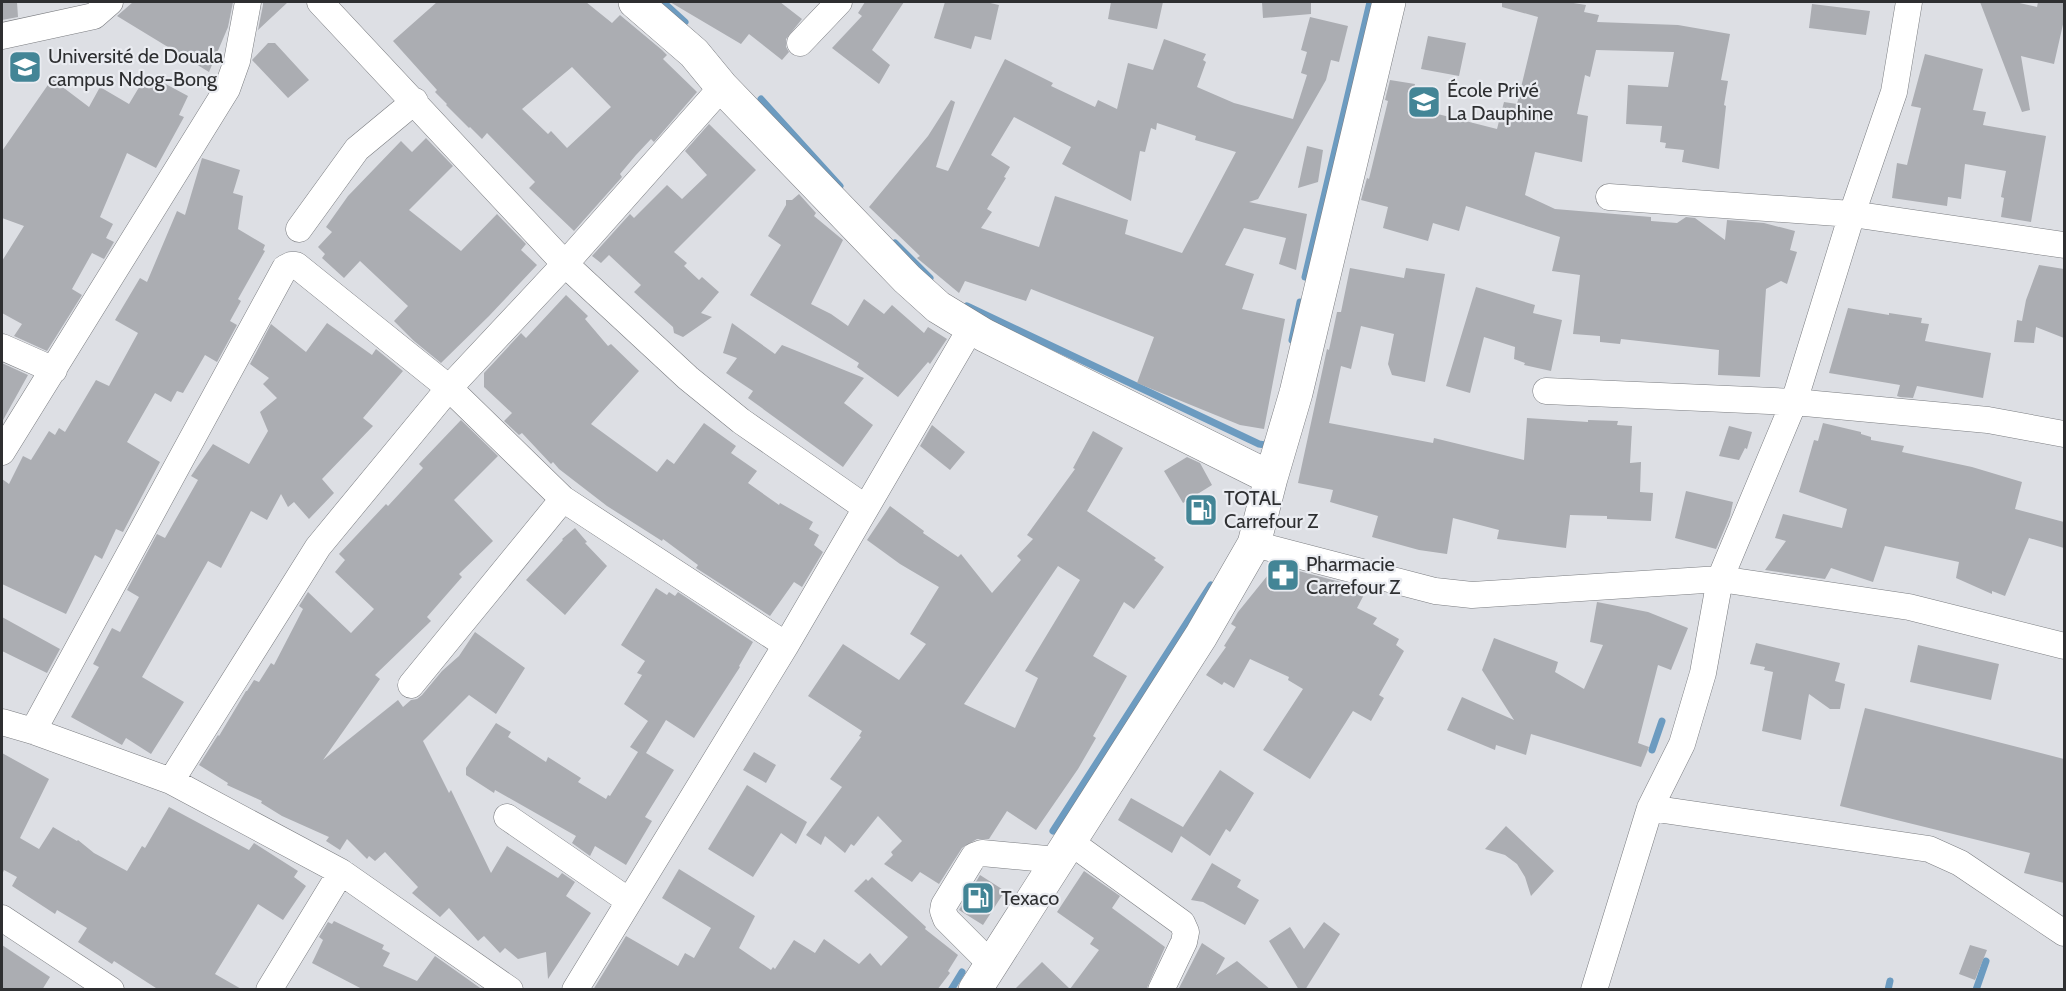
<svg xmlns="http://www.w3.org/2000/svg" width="2066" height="991" font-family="Cabin,sans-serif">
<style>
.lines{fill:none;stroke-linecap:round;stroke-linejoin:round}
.stream{stroke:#6c9bc0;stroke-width:7}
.building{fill:#abadb2;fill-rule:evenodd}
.minor-casing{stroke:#7b7d81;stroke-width:27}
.major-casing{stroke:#7b7d81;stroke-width:34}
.minor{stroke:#fff;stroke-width:26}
.major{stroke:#fff;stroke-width:33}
.labels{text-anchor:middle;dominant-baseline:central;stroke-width:4.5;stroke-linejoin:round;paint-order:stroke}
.poi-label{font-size:20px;fill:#2e2f31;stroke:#eaecf1;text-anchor:start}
</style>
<rect width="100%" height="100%" fill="#dddfe4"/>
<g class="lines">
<path class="stream" d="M663 2 685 22
M761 99 840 186
M895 243 930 278
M1305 277 1370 2
M967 306 1259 444 1265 445 1270 439
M1292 340 1300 302
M1652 750 1662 721
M1053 831 1211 585
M951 990 962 972
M1888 990 1890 981
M1976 990 1986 961"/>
</g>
<path class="building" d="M2 2H17L18 17 2 20Z
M133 2H233L228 27 209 72 117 16Z
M263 2H288L258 30 263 5Z
M437 2H586L612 23 620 15 662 50 667 55 663 59 697 92 654 142 651 139 636 155 620 174 622 177 574 231 529 188 535 182 487 133 482 139 470 127 469 128 446 105 447 104 435 92 437 90 393 41ZM572 67 611 107 567 148 551 131 548 134 522 109Z
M670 2H780L802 19 786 39V47L789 52 782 60 749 34 741 44Z
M865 2H904L872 50 890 65 879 84 832 48 862 16 858 13Z
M945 2H986L999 5 991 40 975 36 971 49 934 38Z
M1111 2H1163L1157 29 1108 19Z
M1262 2H1311V14L1263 18Z
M1502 2H1567L1586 5 1584 12 1599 15 1597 22 1678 25 1730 34 1721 80 1728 81 1724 105 1726 106 1719 169 1682 162 1684 150 1665 148 1666 143 1660 142 1662 126 1626 124 1628 85 1668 87 1674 52 1596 50 1590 77 1585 75 1577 114 1588 116 1582 162 1535 152 1525 195 1555 209 1651 217V221L1677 223 1686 217 1695 218 1725 240 1727 220 1764 223 1795 231 1790 250 1797 252 1787 284 1781 281 1766 289 1760 377 1718 375 1719 350 1621 339 1620 344 1600 342V336L1573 334 1580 275 1552 271 1560 237 1466 206 1459 231 1433 223 1428 241 1383 228 1388 207 1361 200 1367 178 1369 179 1388 101 1385 100 1390 80 1415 84 1410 107 1497 129 1504 102 1517 104 1538 17 1502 7Z
M1980 2H2015L2037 7 2038 2H2064V20L2054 64 2021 56 2030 110 2022 112Z
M1812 4 1870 11 1866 35 1809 28Z
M1310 17 1348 26 1339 62 1331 60 1326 80 1258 199 1249 202 1307 214 1296 270 1279 264 1286 238 1244 228 1225 265 1254 274 1242 309 1285 319 1264 429 1240 425 1137 383 1154 337 1031 289 1026 301 965 281 959 293 917 258 920 256 869 207 928 136 951 100 955 102 936 167 948 171 1005 59 1053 83 1051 86 1095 107 1098 100 1117 109 1128 63 1153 70 1164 39 1206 54 1203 60 1206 62 1197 87 1234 103 1293 119 1307 75 1301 73 1307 52 1301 50ZM1014 117 1071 147 1062 164 1131 201 1140 151 1145 152 1151 128 1156 130 1157 123 1196 136 1195 140 1236 152 1182 253 1125 234 1128 220 1055 196 1039 247 981 228 992 212 987 209 1006 178 1004 177 1010 167 991 155Z
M1428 36 1466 43 1459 76 1421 69Z
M268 43H275L309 80 288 98 252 60Z
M1925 54 1983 69 1973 110 1986 112 1983 125 2046 136 2031 222 2001 217 2004 198 2001 197 2006 171 1965 164 1961 199 1948 197 1947 206 1892 198 1897 163 1907 165 1921 108 1911 106Z
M147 74 188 96 179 115 184 117 156 168 127 153 100 217 113 224 106 238 114 242 104 259 92 253 72 289 82 295 47 351 14 336 22 324 2 313V261L24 226 2 218V151L52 79 89 107 100 87 129 104Z
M709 124 756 170 674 252 687 263 684 266 699 280 702 277 719 292 701 313 712 317 683 337 674 333 673 327 634 292 641 285 609 255 601 263 592 256 630 214 634 218 667 185 682 199 707 175 685 151Z
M426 138 453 166 409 210 461 251 497 214 526 244 521 250 537 265 489 316 441 363 414 341 394 321 408 306 360 261 344 278 322 258 325 254 318 247 332 232 326 227 348 196 401 141 412 152Z
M1307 146 1323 150 1318 182 1298 188Z
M202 158 240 170 233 193 243 196 238 229 265 245 263 250 265 251 238 299 241 301 230 321 237 325 217 362 205 355 183 393 177 391 171 402 155 393 127 442 160 462 123 532 116 529 102 559 95 555 66 614 2 584V479L9 484 23 456 31 460 49 431 55 435 59 428 65 432 96 380 109 386 138 333 115 320 140 278 147 282 177 211 185 215Z
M799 194 816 213 814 216 843 240 811 304 831 314 848 326 864 299 884 314 892 305 924 333 928 327 947 339 930 364 928 362 898 397 857 367 859 363 750 295 781 245 768 236 786 205V200H792Z
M2039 265 2064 269V338L2036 327 2034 343 2014 342 2017 320 2022 321 2026 300Z
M1350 268 1404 278 1406 268 1445 274 1425 382 1392 375 1388 364 1394 334 1361 326 1351 369 1341 366 1329 423 1433 443 1434 438 1524 460 1527 418 1588 422V420L1618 421 1617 425 1632 426 1630 463 1641 462 1640 492 1653 493 1651 521 1607 519V516L1570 515 1566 548 1497 539 1499 530 1453 518 1447 554 1419 550 1372 537 1378 516 1330 502 1333 490 1298 483 1327 349 1329 350 1337 312H1341Z
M1476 287 1535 305 1533 313 1562 320 1551 371 1524 365 1525 363 1514 359 1515 347 1484 337 1470 393 1446 386Z
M566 295 588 316 585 319 608 346 611 344 639 371 591 424 657 472 667 459 674 464 704 423 736 446 731 453 757 471 748 483 779 505 780 503 813 522 809 529 819 535 814 545 823 552 802 587 794 582 770 616 696 568 698 565 663 539 662 541 607 506 559 469 553 462 551 464 522 433 519 435 504 421 512 413 484 387V373L521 333 526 338Z
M1848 308 1889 315V313L1922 318 1921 323 1929 324 1925 341 1991 353 1983 398 1917 386 1913 398 1900 397 1897 396 1900 385 1829 373Z
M327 323 372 355 376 349 403 371 363 418 373 426 322 479 334 493 309 519 294 502 288 507 281 494 267 520 251 511 221 568 208 561 142 677 184 702 151 754 126 738 122 745 71 717 99 667 93 664 112 628 120 632 139 597 127 590 157 534 165 538 198 480 191 476 213 444 249 464 268 431 260 412 277 398 263 384 269 378 250 364 271 324 306 352Z
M732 323 775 354 782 345 864 378 844 403 873 425 843 467 748 398 753 391 726 373 737 358 723 353Z
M2 363 28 375 2 422Z
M461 420 498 456 454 500 493 541 459 574 462 577 427 617 431 621 375 675 380 679 323 760 398 700 403 707 411 700 417 699 422 695 442 671 459 656 475 632 525 668 496 714 469 695 423 741 449 793 451 790 491 873 507 846 558 878 562 873 575 882 566 896 591 913 548 979 546 952 518 959 505 948 500 953 484 936 478 941 449 908 440 917 412 893 418 887 385 852 375 861 369 856 367 859 347 839 340 850 326 841 329 837 282 816 261 803 262 801 227 785 228 783 199 765 218 735 219 736 246 691H247L254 680 259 682 271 663 274 665 303 609 299 606 308 592 351 633 374 609 335 572 345 560 339 554 386 504 388 506 423 468 419 464Z
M1823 423 1861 432V434L1871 437V440L1904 446 1902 452 1972 467 2022 482 2015 509 2064 522V548L2029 538 2005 596 1992 591V594L1956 578 1959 562 1885 546 1873 582 1831 568 1825 579 1765 570 1786 541 1775 538 1783 514 1842 528 1847 509 1799 492 1814 440 1818 441Z
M932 425 965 452 950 470 920 446Z
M1729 426 1752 432 1747 449 1745 448 1739 460 1719 456Z
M1093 431 1123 448 1087 511 1156 558 1154 560 1164 567 1134 609 1124 602 1093 656 1127 676 1093 736 1096 738 1078 769 1036 830 1007 811 989 839H977L962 848 939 884 920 872 912 882 884 864 893 855 891 852 902 841 878 816 854 846 851 844 845 853 825 836 821 845 806 835 842 787 830 779 861 737 859 736 862 731 808 696 843 644 899 680 926 644 910 634 939 587 900 564 867 540 890 506 924 531 923 533 958 557 961 554 992 593 1021 560 1017 556 1033 539 1027 535 1075 469 1073 468ZM1058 566 1080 580 1025 671 1038 678 1015 728 964 704Z
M1187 457 1200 463 1212 485 1183 503 1164 471Z
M1686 491 1733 502 1730 516 1716 549 1675 538Z
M575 528 587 542 585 543 607 566 565 615 526 580 563 540 562 539Z
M1276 565 1367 589 1357 608 1377 618 1373 624 1399 639 1396 645 1404 651 1379 695 1384 698 1371 721 1353 711 1310 779 1263 750 1303 689 1288 680 1289 677 1250 659 1234 688 1224 682 1222 685 1206 675 1226 647 1224 646 1236 627 1231 624 1238 612Z
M656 588 667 595 669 592 675 596 678 592 753 642 739 666 740 667 694 738 666 720 646 753 674 770 645 817 652 821 626 865 595 846 590 856 572 843 576 836 511 799 495 790 494 793 466 775V768L496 723 511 732 508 737 546 762 548 757 581 778 578 782 606 799 608 795 610 796 638 752 630 747 648 721 624 704 642 675 637 673 645 661 621 645Z
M1597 602 1648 612 1688 628 1671 670 1658 665 1638 743 1649 747 1641 767 1531 734 1526 755 1496 745 1495 750 1447 730 1462 697 1514 720 1482 670 1494 638 1558 662 1555 672 1584 689 1603 645 1590 642Z
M2 617 60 649 47 673 2 651Z
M1756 643 1840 663 1835 681 1845 684 1840 709H1830L1809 694 1801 740 1762 731 1773 672 1764 670 1765 667 1750 664Z
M1918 645 1999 664 1991 700 1910 682Z
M1865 708 2064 759V883L2024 873 2030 853 1840 806Z
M754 752 776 765 766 783 743 770Z
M2 753 49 779 20 838 39 849 53 827 77 841 78 840 94 853 127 871 142 846 145 848 169 807 249 850 254 843 298 871 294 877 306 886 283 920 258 904 215 974 243 990H159L114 961 112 964 78 942 87 928 57 910 55 914 12 886 17 877 4 870 2 875Z
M1220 770 1254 793 1230 832 1226 829 1210 856 1181 836 1172 853 1118 820 1131 798 1183 827Z
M747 785 807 822 796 844 781 833 753 877 708 849Z
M1506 826 1554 871 1531 896 1525 877 1517 864 1505 855 1485 849Z
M1212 863 1241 880 1237 887 1259 900 1245 925 1203 902 1191 900Z
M679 869 755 916 739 948 771 970 773 967 775 969 794 940 815 953 824 939 859 964 870 953 881 966 908 937 854 891 866 879 868 881 872 877 926 927 925 929 958 955 948 971 950 973 937 990H593L626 936 678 966 685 953 694 958 711 928 662 898Z
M1084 871 1120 896 1112 908 1165 947 1146 990H1014L1042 962 1070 989 1099 950 1090 944 1094 938 1057 912Z
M980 875 1005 891 983 925 959 910Z
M334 921 384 945 382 949 390 953 383 966 417 981 435 956 483 990H364L312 963 323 940 319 937 328 922 332 924Z
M1324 922 1340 934 1305 990H1299L1269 941 1290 927 1304 949Z
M1202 943 1225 958 1216 975 1237 961 1271 990H1178Z
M2 945 50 977 42 990H2Z
M1970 945 1987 950 1975 980 1959 974Z"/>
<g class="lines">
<defs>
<path id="minor" d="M320 2 565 264 688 378 741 421 866 508
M2 36 94 16 110 2
M800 43 839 2
M1609 197 1852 214 2064 245
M299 229 357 149 415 101
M2 347 54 370
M1546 391 1794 402 1988 420 2064 434
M2 452 227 89 237 61 248 2
M1254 544 1435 591 1472 595 1720 579 1909 607 2064 646
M411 685 563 499
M2 722 33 731 171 781 341 872 510 990
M33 731 285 268 291 265H296L449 388 563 499 786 645
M171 781 318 547 449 388 565 264 722 87
M1650 808 1929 849 1960 863 2064 933
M507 817 629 901
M1069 841 1182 923 1186 932 1184 942 1161 990
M2 918 111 990
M991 964 946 919 943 911 944 905 974 856 982 853 1057 860
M269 990 341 872
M575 990 786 645 971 328
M1594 990 1650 808 1682 744 1703 673 1720 579 1794 402 1852 214 1894 92 1909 2"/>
<path id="major" d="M635 2 694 53 722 87 907 279 938 307 984 335 1271 478
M975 990 1201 636 1254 544 1271 478 1296 393 1389 2"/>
</defs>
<use href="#minor" class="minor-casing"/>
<use href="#major" class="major-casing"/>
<use href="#minor" class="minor"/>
<use href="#major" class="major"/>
</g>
<defs>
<symbol id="university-square" viewBox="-11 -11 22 22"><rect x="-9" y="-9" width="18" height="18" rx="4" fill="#438596" stroke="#eaecf1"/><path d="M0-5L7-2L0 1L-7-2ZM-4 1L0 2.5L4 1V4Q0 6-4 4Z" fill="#fff"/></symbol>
<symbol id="school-square" viewBox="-11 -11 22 22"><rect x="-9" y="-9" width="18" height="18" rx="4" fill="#438596" stroke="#eaecf1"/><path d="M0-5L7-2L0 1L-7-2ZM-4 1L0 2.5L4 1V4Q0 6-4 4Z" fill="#fff"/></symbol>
<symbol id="fuel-square" viewBox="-11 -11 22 22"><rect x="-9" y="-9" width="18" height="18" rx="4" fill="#438596" stroke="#eaecf1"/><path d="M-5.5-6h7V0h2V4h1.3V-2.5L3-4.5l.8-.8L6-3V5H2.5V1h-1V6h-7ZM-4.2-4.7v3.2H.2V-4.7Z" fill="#fff"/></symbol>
<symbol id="pharmacy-square" viewBox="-11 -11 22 22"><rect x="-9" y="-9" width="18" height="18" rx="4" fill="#438596" stroke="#eaecf1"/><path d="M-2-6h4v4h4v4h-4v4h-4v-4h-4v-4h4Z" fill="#fff"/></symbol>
</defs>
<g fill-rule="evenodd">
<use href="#university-square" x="6" y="48" width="38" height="38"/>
<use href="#school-square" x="1405" y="83" width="38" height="38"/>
<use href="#fuel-square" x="1182" y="491" width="38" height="38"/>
<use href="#pharmacy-square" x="1264" y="556" width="38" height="38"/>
<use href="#fuel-square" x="959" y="879" width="38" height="38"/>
</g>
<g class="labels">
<g class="poi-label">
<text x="48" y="56">Université de Douala<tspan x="48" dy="23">campus Ndog-Bong</tspan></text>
<text x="1447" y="90">École Privé<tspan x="1447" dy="23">La Dauphine</tspan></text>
<text x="1224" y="498">TOTAL<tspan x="1224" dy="23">Carrefour Z</tspan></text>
<text x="1306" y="564">Pharmacie<tspan x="1306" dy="23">Carrefour Z</tspan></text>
<text x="1001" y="898">Texaco</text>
</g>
</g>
<rect width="2066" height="991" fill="none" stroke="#2e2f31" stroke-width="6"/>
</svg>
